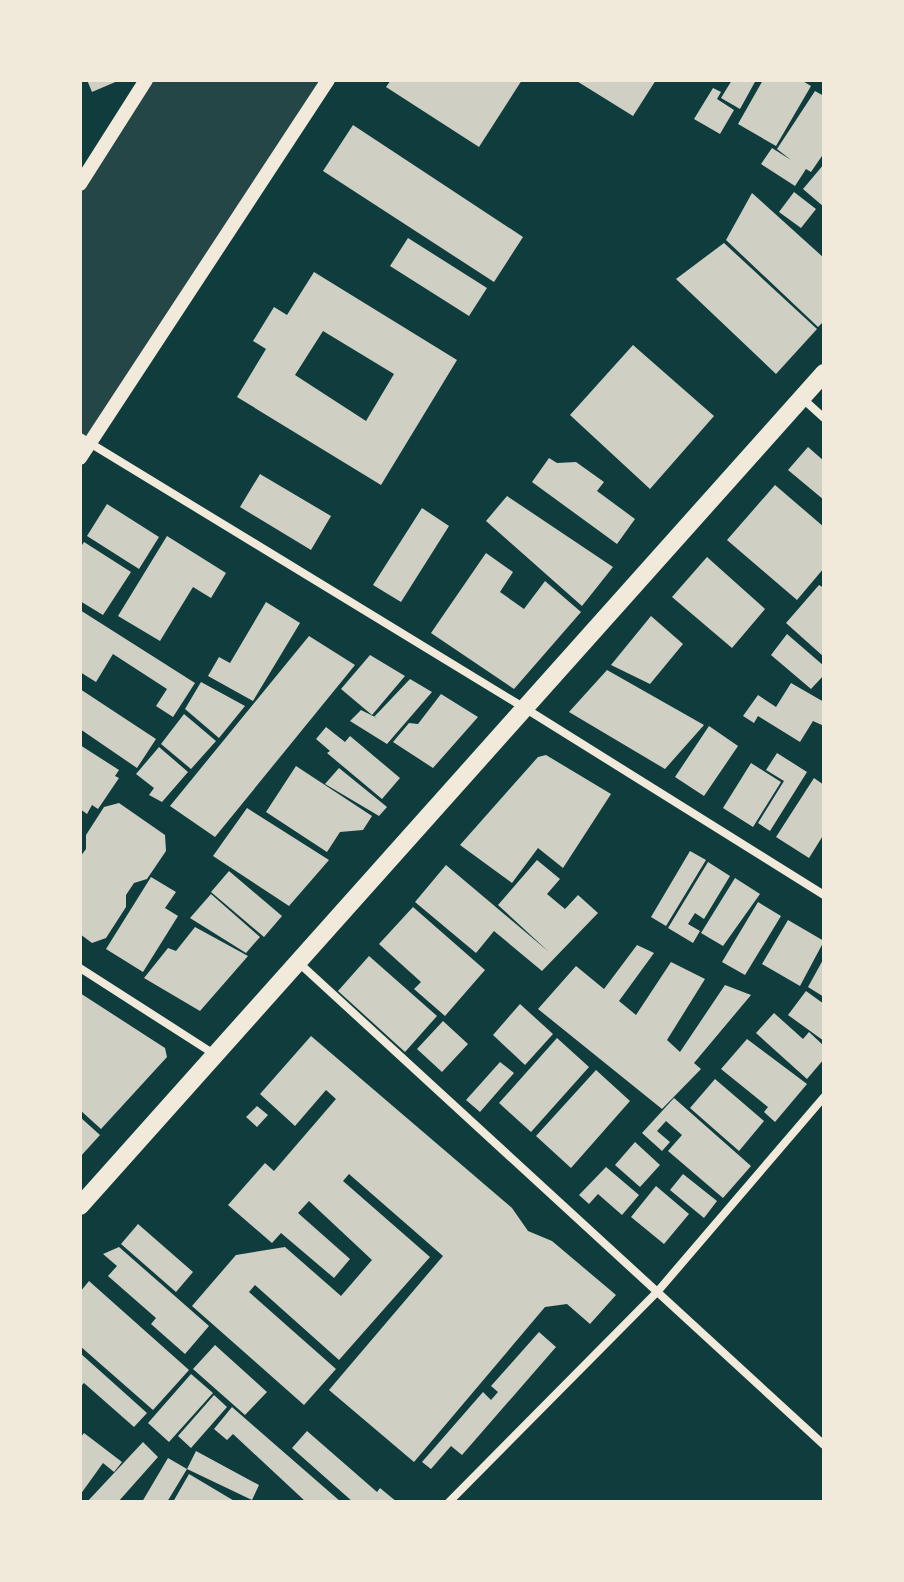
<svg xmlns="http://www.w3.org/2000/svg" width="904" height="1582" font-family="'PT Serif',serif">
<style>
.green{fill:#244646}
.building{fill:#cfcfc3;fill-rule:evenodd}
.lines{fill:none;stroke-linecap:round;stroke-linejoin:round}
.minor{stroke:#f1e9da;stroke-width:8}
.tertiary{stroke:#f1e9da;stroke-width:14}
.primary{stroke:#f1e9da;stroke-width:18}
</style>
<rect width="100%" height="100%" fill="#0f3d3e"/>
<path class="green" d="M146 80H328L80 458V184Z"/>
<path class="building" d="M87 80H120L92 92Z
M391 80H522L479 147 386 87Z
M575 80H656L633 116Z
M732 80H756L740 109 721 98Z
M763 80H801L811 86 776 146 738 124Z
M713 88 721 92 717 99 734 110 720 134 694 119Z
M815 91 824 96V153L811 172 806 169 795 186 761 164 772 148 791 160 777 149Z
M353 125 523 237 494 282 323 171Z
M824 164V207L803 189Z
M794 192 816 209 801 228 779 212Z
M752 193 824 258V321L818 327 726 240Z
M408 238 487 288 469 316 390 266Z
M724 243 817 329 776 374 676 279Z
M314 272 457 360 381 485 237 397 266 349 253 341 274 307 287 315ZM323 331 394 374 366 421 295 375Z
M633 345 714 416 650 489 570 415Z
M808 447 824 461V500L788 470Z
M549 458 557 463 576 462 604 482 597 491 635 519 617 544 532 482Z
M260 474 331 516 311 550 240 507Z
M775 485 824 527V568L797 600 727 540Z
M507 496 613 567 582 606 486 521Z
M107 504 159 537 139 569 87 536Z
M422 508 449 526 401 602 373 585Z
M167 536 226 573 211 598 193 587 160 641 118 616Z
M84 542 131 572 103 615 80 601V548Z
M486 553 513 572 500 592 524 609 545 581 581 612 514 689 431 633Z
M707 557 765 609 732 648 672 597Z
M819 585 824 588V657L786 623Z
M266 602 300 623 253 701 208 676 219 657 230 663Z
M80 610 195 683 173 717 156 706 167 689 113 654 96 682 80 672Z
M651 616 683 644 650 684 611 665Z
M787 634 824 666V675L811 689 771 655Z
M309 636 355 665 215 837 170 806Z
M370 655 405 676 372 715 341 689Z
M607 670 704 725 665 769 569 712Z
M410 679 432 692 387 744 350 721 361 710 377 718 374 717Z
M201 682 245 706 219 738 185 709Z
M791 683 824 702V726L813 721 800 742 758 716 754 723 743 716 758 695 776 707Z
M80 689 156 739 137 768 80 729Z
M441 694 478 717 433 768 393 742 409 723 418 724Z
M184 714 216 741 191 769 161 744Z
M709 726 738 746 704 796 675 777Z
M326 727 345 742 350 736 400 778 382 799 327 753 330 751 316 739Z
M80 745 119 770 115 776 119 778 98 809 92 805 87 814 80 809Z
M159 747 188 772 162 802 149 795 154 788 136 774Z
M777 753 807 772 770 831 758 823 784 781 766 770Z
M546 755 611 794 563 868 538 848 512 883 460 845 538 757Z
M751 763 781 782 753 827 723 808Z
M296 766 372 816 363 830 340 832 327 852 266 812Z
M339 768 387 807 379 816 325 784Z
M814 778 824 785V834L809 858 776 837Z
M119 803 165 835 166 851 147 879 134 883 126 895V907L106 938 92 943 80 934V857L86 849V835L104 807Z
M247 808 329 860 289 906 213 856Z
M690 851 706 860 666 926 651 917Z
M537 860 560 879 547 894 565 909 578 895 598 913 542 971 494 931 476 953 415 902 446 865 549 952 498 905Z
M708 862 730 876 704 919 695 913 688 924 700 931 693 943 668 928Z
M229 871 282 916 264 937 211 892Z
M151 877 176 892 165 908 178 916 143 972 106 949Z
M735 878 760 894 723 946 701 933Z
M211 894 260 937 246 953 190 918Z
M758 902 781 916 745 975 722 962Z
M413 907 485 970 445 1016 414 989 421 982 379 944Z
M788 920 824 941 800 986 762 964Z
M195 927 248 956 200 1011 144 978 168 948 176 951Z
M637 945 654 953 619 1001 636 1015 671 962 705 979 667 1040 680 1052 725 985 751 995 694 1063 701 1069 662 1109 538 1009 576 966 604 989Z
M369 956 437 1016 405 1052 338 991Z
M824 958V997L808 987Z
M806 991 824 1004V1041L788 1015Z
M80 993 165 1048 167 1057 101 1129 80 1110Z
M520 1004 553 1034 525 1065 493 1035Z
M774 1013 803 1039 809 1032 824 1046V1059L807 1079 756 1033Z
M443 1021 468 1044 442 1072 417 1049Z
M311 1036 512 1208 528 1231 552 1241 616 1295 590 1324 567 1304 545 1307 414 1462 329 1390 443 1256 349 1174 343 1181 430 1257 339 1360 255 1285 249 1292 336 1369 304 1405 192 1306 236 1255 285 1247 341 1296 372 1260 309 1201 298 1213 350 1259 334 1278 281 1233 272 1243 228 1205 265 1163 274 1171 336 1099 326 1090 295 1126 260 1094Z
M557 1038 589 1067 531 1132 499 1103Z
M747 1039 807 1084 775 1122 764 1112 768 1107 721 1069Z
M500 1062 514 1073 480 1112 466 1100Z
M596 1070 630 1101 571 1168 536 1136Z
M715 1079 764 1121 739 1151 690 1108Z
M674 1098 751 1166 723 1198 668 1151 682 1135 666 1121 657 1131 670 1142 662 1151 642 1133Z
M257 1106 268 1115 257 1127 246 1117Z
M80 1117 100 1135 80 1157Z
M635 1142 660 1165 640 1187 615 1165Z
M606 1167 639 1195 622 1215 598 1194 589 1204 579 1195Z
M683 1174 717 1201 704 1218 670 1190Z
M656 1186 689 1214 664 1244 631 1217Z
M138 1224 193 1272 176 1292 121 1244Z
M119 1247 209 1326 185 1354 151 1324 156 1318 108 1276 117 1266 103 1254Z
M89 1281 189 1370 153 1410 80 1346V1292Z
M539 1332 556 1347 462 1455 451 1446 431 1469 422 1462 483 1392 491 1400 498 1392 491 1386Z
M215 1345 267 1392 245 1415 193 1369Z
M80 1353 147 1413 134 1427 84 1383 80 1387Z
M191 1374 213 1393 169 1442 148 1423Z
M214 1395 227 1407 191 1448 178 1436Z
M232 1407 341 1502H306L233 1434 227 1440 214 1429Z
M307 1431 377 1492 380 1488 397 1502H353L292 1448Z
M84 1433 122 1462 114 1472 103 1463 80 1495V1438Z
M143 1442 158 1457 118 1502H87Z
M196 1451 259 1485 252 1500 187 1469Z
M168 1458 187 1469 167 1502H142Z
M189 1474 236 1502H173Z"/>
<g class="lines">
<path class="minor" d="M802 398 824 418
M80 437 523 707 824 895
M299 963 824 1445
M80 968 214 1054
M449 1502 658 1291 824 1097"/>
<path class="tertiary" d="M80 184 146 80
M80 458 328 80"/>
<path class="primary" d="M80 1206 824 373"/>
</g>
<rect width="904" height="1582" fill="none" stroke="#f1e9da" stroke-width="164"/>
</svg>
